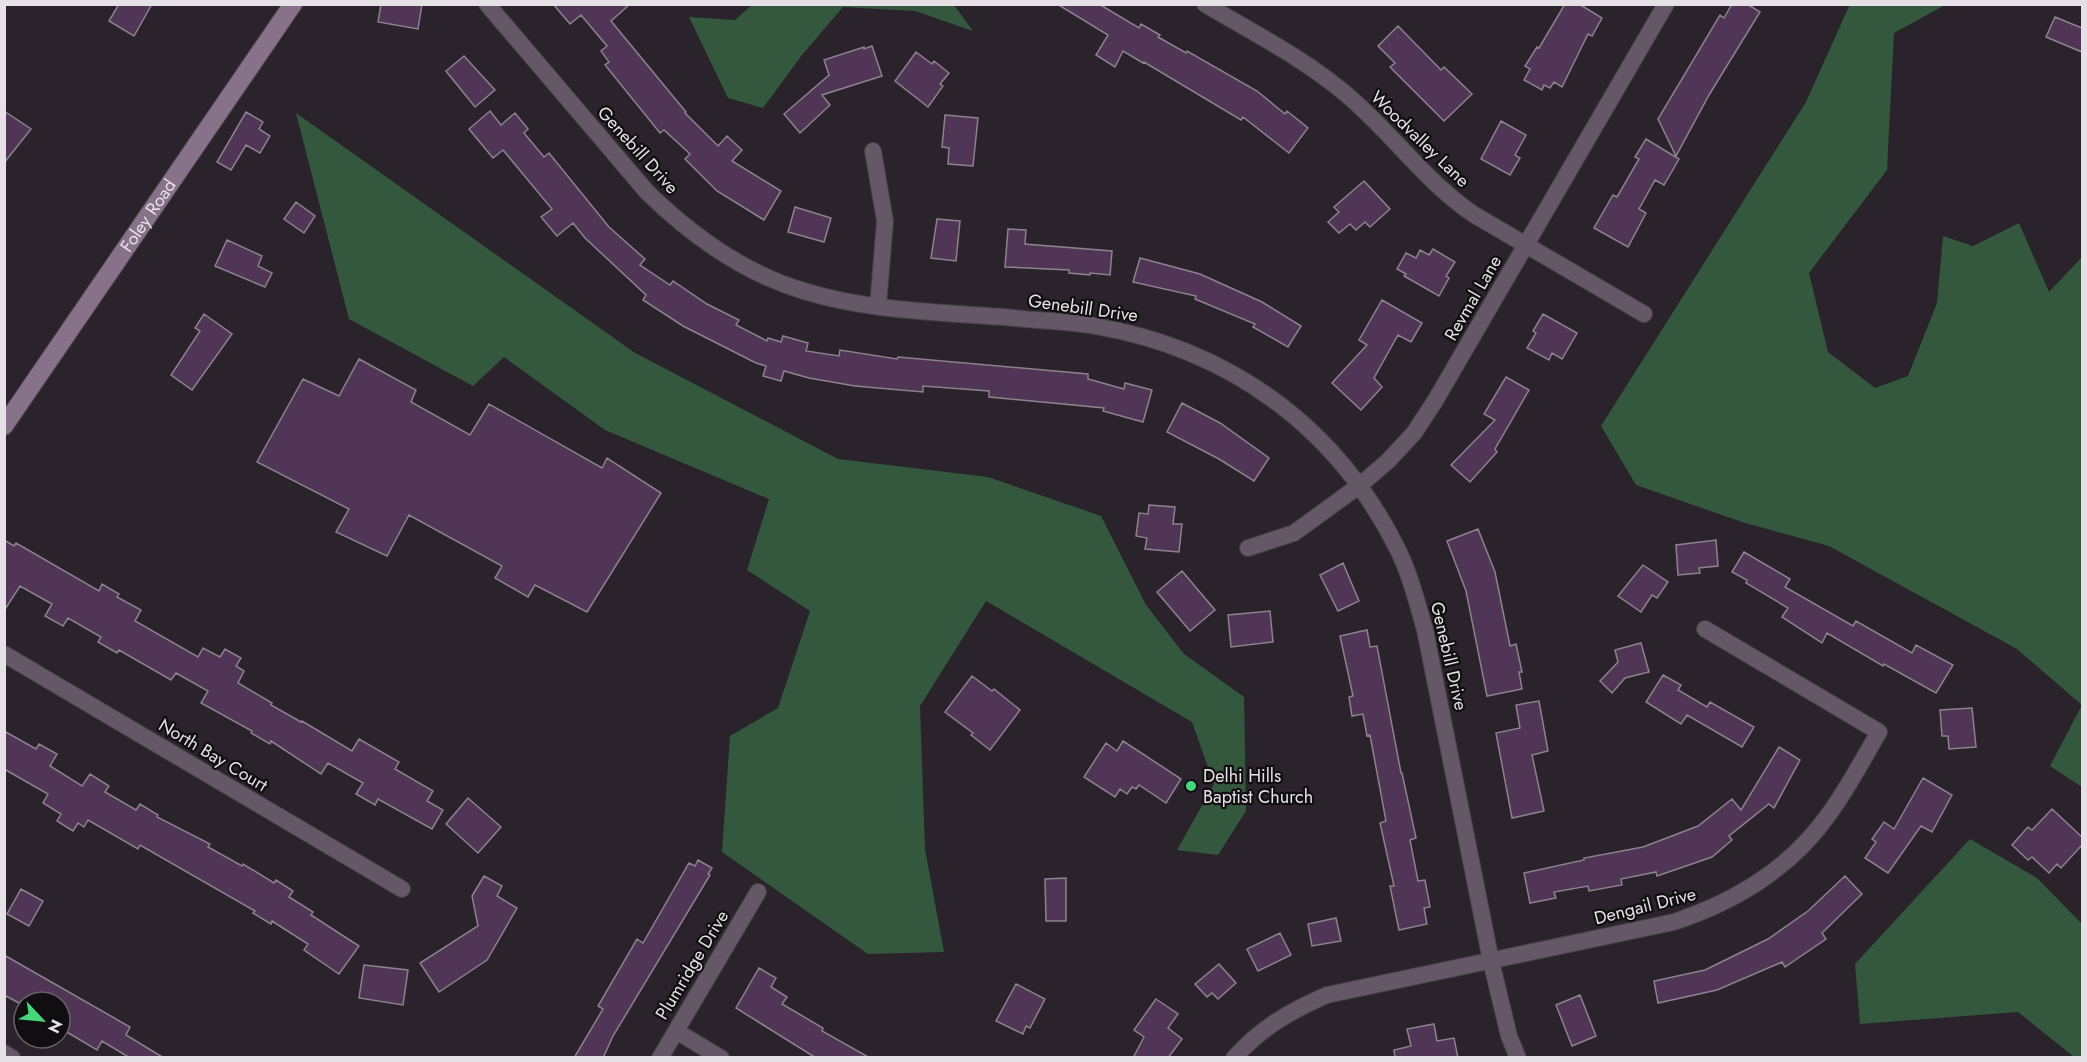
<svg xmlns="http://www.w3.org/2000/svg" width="2087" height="1062" font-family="Jost,sans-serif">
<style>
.green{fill:#34583e}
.building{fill:#513556;stroke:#8b838c;stroke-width:1.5}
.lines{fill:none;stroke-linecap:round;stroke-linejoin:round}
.street-casing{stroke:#443e45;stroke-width:18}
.secondary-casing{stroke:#443e45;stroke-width:20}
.street{stroke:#645766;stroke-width:16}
.secondary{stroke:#87728a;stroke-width:18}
.poi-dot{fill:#45d77a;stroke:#110e11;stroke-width:2}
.labels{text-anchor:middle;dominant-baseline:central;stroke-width:4.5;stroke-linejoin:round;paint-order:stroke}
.street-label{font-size:18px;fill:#e5e1e6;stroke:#110e11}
.poi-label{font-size:18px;fill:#e5e1e6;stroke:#110e11;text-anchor:start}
</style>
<rect width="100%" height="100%" fill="#2a232b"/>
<path class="green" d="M753 4 954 5 973 31 915 11 843 7 802 55 763 108 728 98 689 17 735 20Z
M1850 4 1945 5 1894 33 1887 170 1809 273 1828 352 1875 388 1908 376 1937 303 1943 236 1973 246 2019 223 2049 292 2082 257V787L2050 766 2082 705 2017 649 1829 546 1742 522 1636 485 1601 426 1806 102Z
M296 113 635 353 838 459 988 477 1101 516 1146 605 1184 654 1244 697 1246 811 1218 855 1177 850 1214 784 1192 722 986 601 920 706 925 849 944 952 868 954 722 852 730 736 778 708 810 611 747 570 769 499 605 430 504 357 473 386 349 319Z
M1970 839 2037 878 2082 924V1057H2074L2018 1012 1860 1024 1855 964Z"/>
<path class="building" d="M119 4H152L134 36 109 21Z
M381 4H422L418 29 378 22Z
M553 4H630L611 21 686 112 685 113 718 146 727 136 742 150 732 161 781 191 764 220 717 191 685 159 690 154 664 130 660 133 605 65 609 62 601 51 607 46 581 15 570 24Z
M1057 4H1099L1139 28 1141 24 1160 35 1158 37 1186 53 1187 51 1257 91 1285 114 1287 111 1308 128 1289 153 1243 117 1241 120 1144 62 1143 63 1123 51 1115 67 1096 55 1108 35Z
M1565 4H1579L1602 18 1592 36 1588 34 1562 87 1554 82 1550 88 1544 85 1542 90 1524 80 1530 69 1525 66 1537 47 1539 48Z
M1732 4H1747L1760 12 1709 95 1676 156 1658 119 1720 15 1724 18Z
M2055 17 2082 28V52L2046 37Z
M1398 26 1441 70 1444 67 1472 94 1444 121 1390 67 1395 63 1378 46Z
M872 46 882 76 822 95 830 105 800 133 784 114 829 75 824 60 864 47V49Z
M916 52 932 64 934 61 949 73 940 84 943 86 928 107 895 81Z
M464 56 495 90 475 107 446 71Z
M4 111 31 129 4 163Z
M490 111 501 125 515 113 528 129 524 133 544 157 549 153 609 227 645 259 640 265 670 285 673 281 707 304 739 320 736 325 767 341 768 338 781 342 783 336 808 343 806 351 839 356 840 350 897 359 898 357 1088 374V379L1124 389 1125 383 1152 390 1143 422 1103 411 1104 408 989 397V391L923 386V392L855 386 809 378 784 371 781 381 763 376 766 366 756 363 683 326 643 300 646 295 585 238 573 223 557 236 541 217 552 209 503 150 493 158 469 129Z
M246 112 263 122 259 129 270 136 260 153 246 145 231 170 217 162Z
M945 115 978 118 973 166 948 164 949 148 942 147Z
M1501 121 1526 135 1515 155 1520 158 1510 175 1481 159Z
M1646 139 1679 159 1664 185 1655 180 1639 209 1646 213 1628 247 1594 228 1613 195 1617 197 1639 159 1635 157Z
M1364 181 1390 209 1370 227 1365 222 1356 230 1350 224 1339 233 1328 222 1339 212 1334 207Z
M296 202 315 216 304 233 284 219Z
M795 207 831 218 824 242 788 232Z
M937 219 960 221 956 261 931 258Z
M1008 229 1026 230 1025 244 1112 251 1110 275 1090 273V275L1069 273V270L1005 267Z
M227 240 262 256 258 266 272 273 265 287 215 266Z
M1433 249 1455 262 1446 276 1449 278 1439 296 1404 276 1406 274 1397 269 1406 253 1416 258 1420 250 1429 255Z
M1140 258 1200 274 1262 302 1301 326 1288 347 1253 327 1255 324 1195 299 1196 296 1133 282Z
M1382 300 1422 323 1411 342 1398 335 1374 378 1382 387 1361 410 1332 383 1367 345 1359 340Z
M204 314 232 334 192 390 171 375 200 331 195 328Z
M1543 314 1577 333 1562 359 1552 353 1549 360 1527 348 1536 333 1533 331Z
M359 359 416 390 411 402 470 435 489 404 602 468 607 458 661 493 587 612 535 585 528 597 495 578 502 566 409 515 387 556 336 532 349 509 257 462 303 379 339 396Z
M1506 377 1529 390 1495 449 1497 452 1470 482 1451 465 1495 420 1484 414Z
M1182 403 1220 423 1269 458 1254 481 1219 459 1167 432Z
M1149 505 1175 507 1173 524H1182L1179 552 1145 549 1147 538 1136 536 1139 513 1148 514Z
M1478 529 1495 572 1510 646 1516 644 1522 672H1519L1522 689 1487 696 1466 591 1447 541Z
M4 540 14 546 16 543 99 591 102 584 119 594 117 597 141 610 135 621 198 657 203 648 220 657 225 649 241 658 236 666 244 671 238 683 272 703 271 705 301 722 302 721 352 751 359 739 399 762 395 769 433 791 427 801 443 810 432 829 378 799 375 805 356 794 363 783 328 763 321 774 271 741 270 744 251 733 252 731 201 703 208 691 176 673 171 680 119 650 117 653 98 642 101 637 68 618 63 626 45 616 52 604 20 586 4 611Z
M1716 540 1718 566 1699 568 1700 573 1678 575 1676 545Z
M1744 552 1790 579 1785 587 1853 626 1856 621 1912 653 1916 645 1953 665 1936 693 1884 664 1883 666 1827 633 1822 643 1782 617 1788 608 1746 583 1747 580 1732 572Z
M1343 563 1359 601 1338 611 1320 575Z
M1643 565 1668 582 1657 598 1652 595 1641 612 1618 596Z
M1182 571 1215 610 1190 631 1157 592Z
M1270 611 1273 642 1231 647 1228 615Z
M1367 630 1370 647 1377 646 1401 773H1402L1416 838 1410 840 1418 881 1425 880 1430 907 1424 908 1427 924 1399 930 1390 886H1394L1380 823 1386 821 1370 735 1367 736 1363 714 1352 716 1349 697 1353 696 1340 636Z
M1641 643 1649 672 1625 678 1612 693 1600 681 1618 662 1615 650Z
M1663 675 1681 685 1678 690 1707 707 1710 702 1754 727 1742 747 1687 715 1681 724 1646 702Z
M972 676 992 691 994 689 1020 710 990 750 971 735 973 733 945 712Z
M1539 701 1548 751 1532 755 1544 811 1512 818 1496 733 1520 728 1516 705Z
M1972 708 1976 747 1949 749 1948 736H1942L1940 710Z
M4 731 36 749 39 744 57 754 50 766 82 786 90 774 109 786 105 792 136 810 140 804 158 815 157 817 210 844 208 847 242 866 243 864 274 883 276 880 293 891 289 897 313 912 311 915 359 946 339 974 304 950 308 944 272 921 271 924 253 913 255 911 140 845 138 849 88 820 84 827 78 823 73 831 57 821 61 814 43 803 48 794 4 769Z
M1123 741 1181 779 1166 803 1139 785 1136 789 1132 787 1127 794 1120 789 1115 797 1084 777 1106 743 1117 751Z
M1779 747 1800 760 1774 808 1769 804 1729 836 1732 840 1712 857 1657 876 1656 872 1621 879 1622 885 1589 891 1588 886 1554 892 1556 898 1530 903 1524 873 1584 860V858L1643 847 1698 826 1732 799 1741 810Z
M1923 778 1952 795 1932 832 1921 826 1888 873 1865 858 1876 842 1872 839 1884 822 1894 829Z
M468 798 501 827 478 853 446 824Z
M2052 809 2082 837V845L2061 868 2057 864 2049 873 2032 857 2028 860 2012 845 2028 827 2032 830Z
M698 860 712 868 708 874 710 875 613 1036 603 1058H574L603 1009 598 1006 637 939 643 943 689 863 695 866Z
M484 876 502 886 497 896 517 908 487 960 439 992 420 963 478 926 472 896Z
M1845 876 1862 894 1822 933 1826 939 1785 967 1782 962 1717 990 1658 1003 1654 981 1705 970 1768 939 1808 911Z
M1066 878V921H1046L1045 879Z
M21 889 43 901 29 926 7 914Z
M1336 918 1341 941 1312 946 1308 924Z
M1280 933 1291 955 1258 971 1247 949Z
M4 955 130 1027 126 1035 164 1058H130L102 1041 97 1050 60 1028V1002L21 1001 19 1003 4 995Z
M1219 964 1236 983 1218 999 1212 993 1207 997 1195 984Z
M364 965 408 970 403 1005 359 998Z
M759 968 776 978 771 987 787 997 782 1004 823 1028 822 1031 870 1058H816L736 1008Z
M1016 984 1045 999 1030 1028 1026 1026 1023 1034 996 1021Z
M1580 995 1596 1036 1572 1046 1556 1005Z
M1156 999 1178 1014 1168 1028 1182 1039 1168 1058H1133L1144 1037 1134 1030Z
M1434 1024 1437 1041 1454 1038 1458 1058H1395L1394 1050 1411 1046 1407 1029Z"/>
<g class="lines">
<defs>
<path id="street" d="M487 4 647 192C692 236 743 273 804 291 871 312 944 312 1014 318 1041 321 1068 321 1095 326 1229 349 1336 426 1397 548 1410 574 1417 602 1425 630L1491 961 1509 1036 1518 1058
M1205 4C1253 33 1304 58 1347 95 1391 132 1425 181 1473 214L1644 314
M873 151 885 221 878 306
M1248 548 1294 533 1360 485 1388 461 1414 433 1435 401 1666 4
M4 654 402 889
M676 1031 721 1058
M4 1053 12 1058
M660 1058 758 892
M1234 1058C1261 1028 1290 1011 1327 995L1674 922C1736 901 1790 869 1829 814 1848 788 1863 759 1879 732L1705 629"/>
<g id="secondary">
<path id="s1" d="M4 426 293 4"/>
</g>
</defs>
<use href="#street" class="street-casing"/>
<use href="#secondary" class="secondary-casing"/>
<use href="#street" class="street"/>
<use href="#secondary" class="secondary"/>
</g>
<circle class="poi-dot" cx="1191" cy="786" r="6"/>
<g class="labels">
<g class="street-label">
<text transform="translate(1420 139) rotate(44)">Woodvalley Lane</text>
<text transform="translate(638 150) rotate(48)">Genebill Drive</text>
<text stroke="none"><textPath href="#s1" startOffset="255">Foley Road</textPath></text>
<text transform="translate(1473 298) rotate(-60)">Revmal Lane</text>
<text transform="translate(1083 308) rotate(8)">Genebill Drive</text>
<text transform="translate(1449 656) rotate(77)">Genebill Drive</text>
<text transform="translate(213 755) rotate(31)">North Bay Court</text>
<text transform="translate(1645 906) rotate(-14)">Dengail Drive</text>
<text transform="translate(692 965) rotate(-59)">Plumridge Drive</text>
</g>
<g class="poi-label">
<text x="1203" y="776">Delhi Hills<tspan x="1203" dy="21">Baptist Church</tspan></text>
</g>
</g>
<rect width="2087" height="1062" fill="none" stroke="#e5e1e6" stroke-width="12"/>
<g transform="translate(42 1020) rotate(116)"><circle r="28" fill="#110e11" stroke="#666266" stroke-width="1.5"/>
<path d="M0-4.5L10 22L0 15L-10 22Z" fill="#45d77a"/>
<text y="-9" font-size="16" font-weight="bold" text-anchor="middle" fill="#e5e1e6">N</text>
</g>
</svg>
